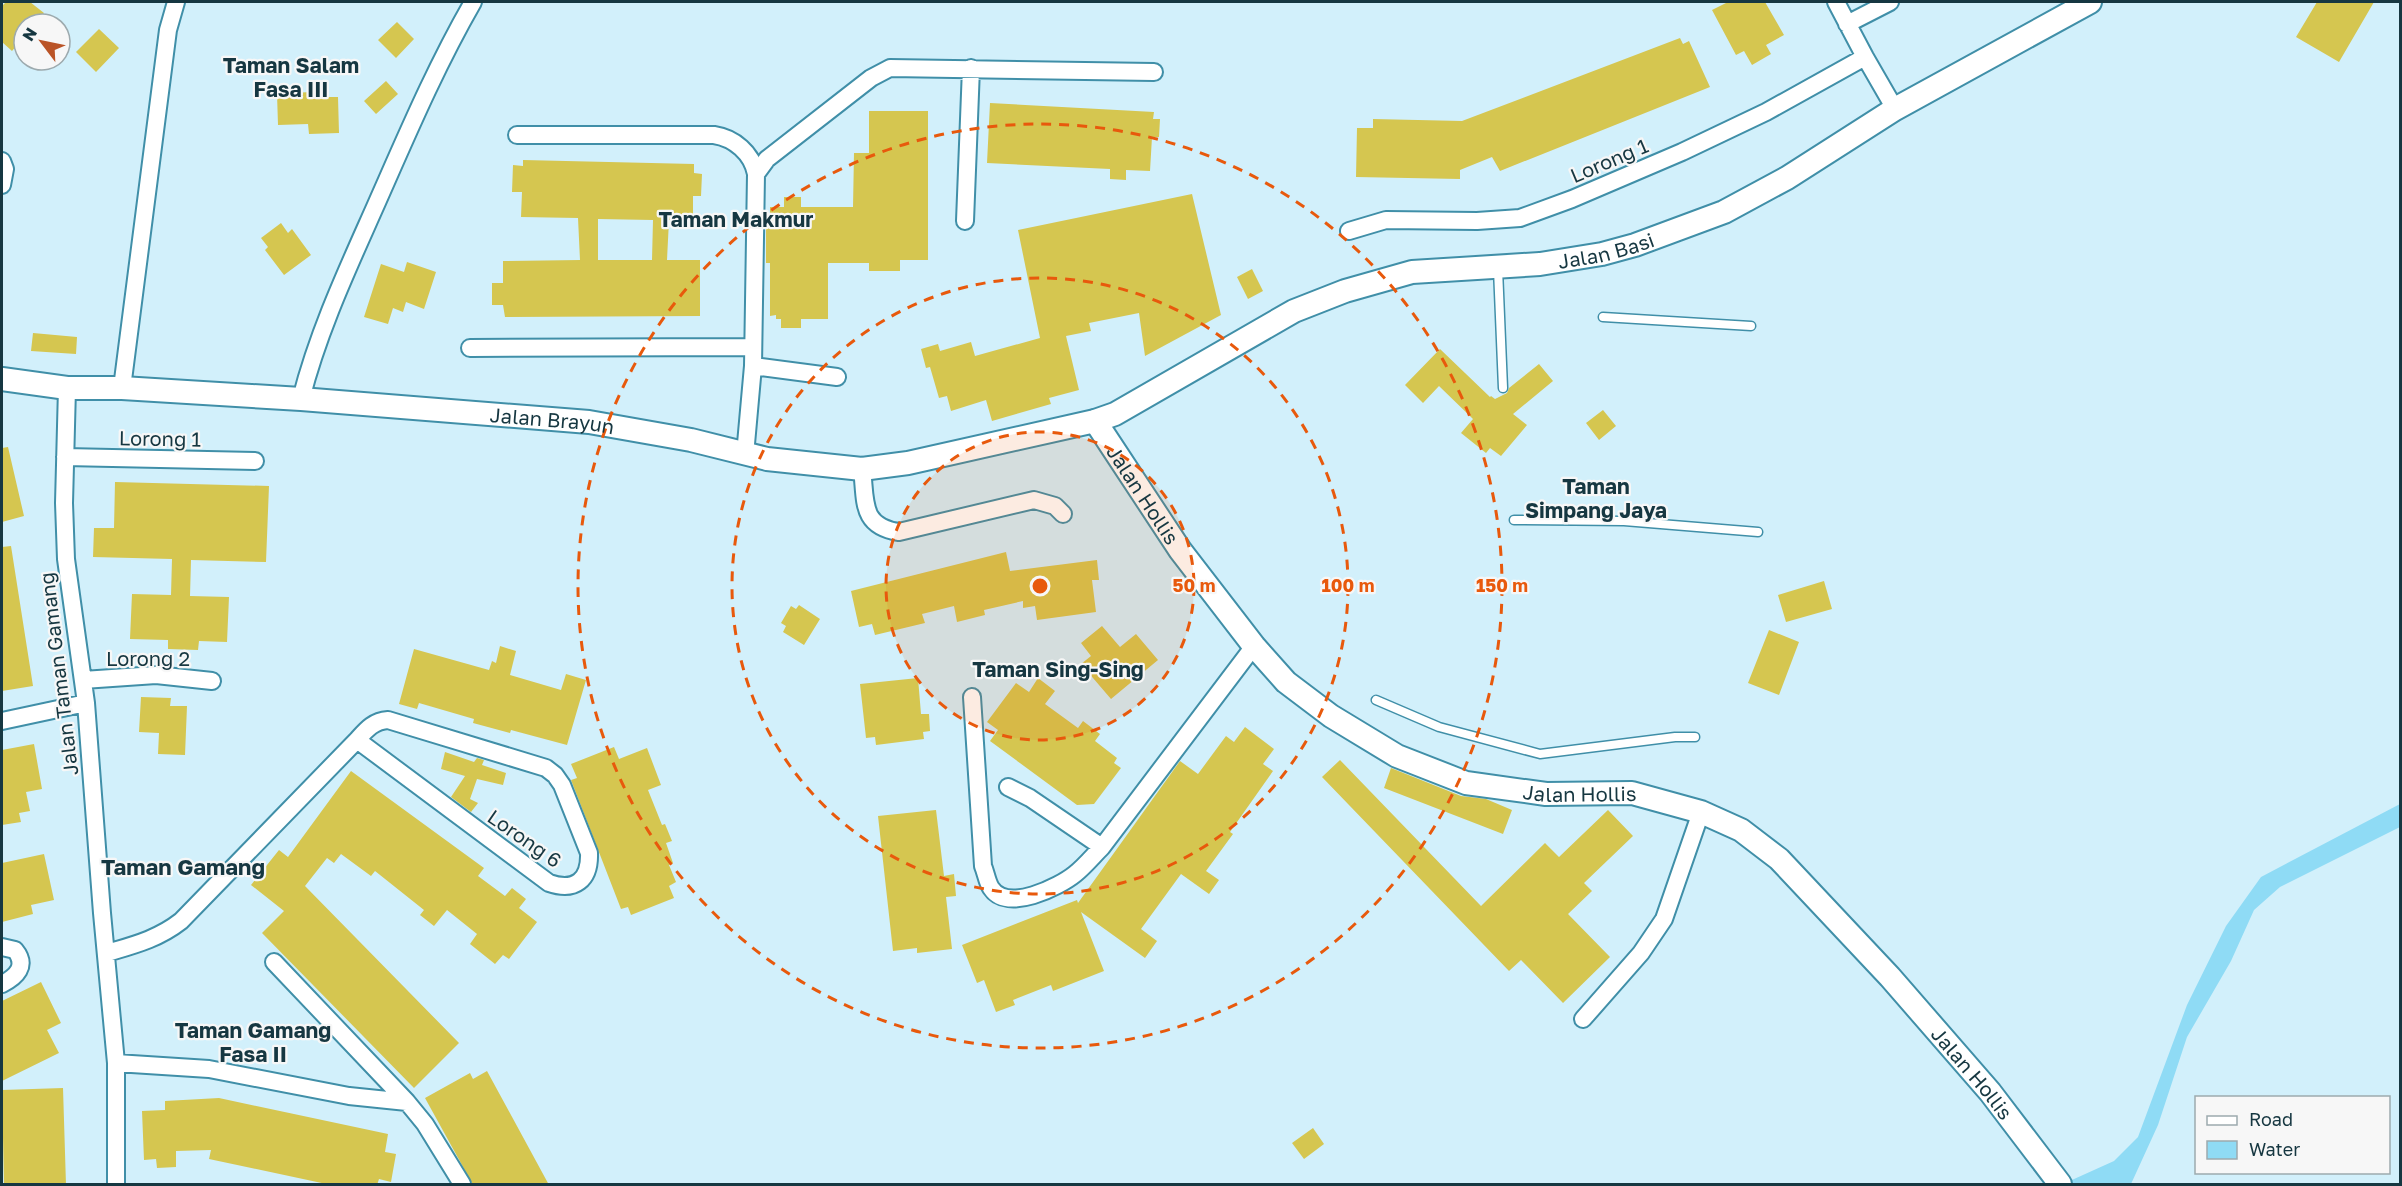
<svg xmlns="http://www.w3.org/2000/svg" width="2402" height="1186" font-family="'Golos Text',sans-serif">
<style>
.water{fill:#8fdbf5}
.building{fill:#d5c650;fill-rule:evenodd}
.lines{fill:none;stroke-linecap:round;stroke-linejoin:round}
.lane-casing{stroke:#408fa8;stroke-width:11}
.street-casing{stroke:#408fa8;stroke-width:20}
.secondary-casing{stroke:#408fa8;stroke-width:26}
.lane{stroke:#fff;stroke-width:8}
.street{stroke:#fff;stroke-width:16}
.secondary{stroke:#fff;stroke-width:22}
.ring{fill:none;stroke:#e8590c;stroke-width:3;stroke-dasharray:10 8}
.labels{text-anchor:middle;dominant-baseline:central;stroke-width:4.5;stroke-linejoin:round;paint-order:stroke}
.street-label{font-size:20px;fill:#163741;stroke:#f7f7f7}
.neighbourhood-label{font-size:21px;font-weight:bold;fill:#163741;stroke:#f7f7f7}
.quarter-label{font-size:22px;font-weight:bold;fill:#163741;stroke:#f7f7f7}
.centre{fill:#e8590c;stroke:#f7f7f7;stroke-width:3}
.ring-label{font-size:18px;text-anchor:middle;font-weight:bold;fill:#e8590c;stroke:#f7f7f7;stroke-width:4.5;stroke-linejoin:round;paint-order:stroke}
</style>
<rect width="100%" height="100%" fill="#d2f0fb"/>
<path class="water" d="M2400 804V827L2280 887 2254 910 2231 961 2187 1037 2158 1125 2131 1184H2063L2114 1161 2138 1137 2187 1005 2226 926 2261 877Z"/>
<path class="building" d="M6 2H30L44 13 35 24H24V37L12 51 2 42V6Z
M1728 2H1765L1784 35 1766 45 1771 54 1752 65 1744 51 1736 55 1712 10Z
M2317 2H2374L2339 62 2296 37Z
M397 22 414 39 396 58 378 40Z
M99 29 119 48 96 72 76 52Z
M1680 38 1683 44 1689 41 1710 87 1500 171 1492 157 1460 170V179L1356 177 1357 128H1373V119L1462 121Z
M386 81 398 94 376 114 364 101Z
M327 91V97H338L339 133 309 134 308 124 278 125 277 94Z
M990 103 1154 112 1153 119H1160L1159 137H1152L1150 171 1126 170V180L1110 179V169L987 163Z
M869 111H928V260H900V271H869V263H828V319H801V328H781V319H776V315L770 316V263H766V226L770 225V207H784V197H801V207H853L854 153H869Z
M523 160 694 164V173L702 174 701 196H693V221L669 220 667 260H700V316L505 317 503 305H492V283H503V261L580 260 578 218 521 217 522 192H512L513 165 523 166ZM598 219 653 220 652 260H598Z
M1192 194 1221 315 1145 356 1139 313 1089 323 1091 331 1066 336 1079 390 1049 398 1051 404 992 421 986 400 951 411 947 396 939 398 930 367 926 368 921 349 938 344 940 351 971 342 975 356 1040 338 1018 230Z
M281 223 288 233 292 229 311 255 284 275 265 250 268 247 261 238Z
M407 262 436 272 424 309 406 302 403 312 393 308 388 324 364 317 381 264 404 272Z
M1252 269 1263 291 1248 299 1237 277Z
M33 333 77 337 76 354 31 351Z
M1440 349 1490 397 1491 396 1495 399 1507 393 1509 388 1539 364 1553 381 1513 414 1527 425 1501 456 1490 448 1486 453 1461 433 1473 419 1439 386 1423 403 1405 385Z
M1603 410 1616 426 1599 440 1586 423Z
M8 447 24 516 2 522V448Z
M115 482 269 486 266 562 191 560 190 596 229 597 227 642 199 641 198 650 168 649V640L130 639 132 594 171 595 172 559 93 557 94 528H114Z
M11 546 33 686 2 691V547Z
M1006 552 1010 571 1097 560 1099 580H1092L1096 612 1037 620 1035 606 1023 608V601L984 610 985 615 957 622 954 606 922 614 925 623 875 635 872 624 859 627 851 591Z
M1824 581 1832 609 1786 622 1778 595Z
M799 605 820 619 804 645 783 632 786 626 781 623 791 606 796 609Z
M1102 626 1120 647 1136 634 1158 660 1111 699 1081 664 1091 656 1081 643Z
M1769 630 1799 642 1779 695 1748 683Z
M500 646 516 651 510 675 561 690 566 674 586 680 567 745 511 730 510 733 473 723 474 719 419 703 417 709 399 704 414 649 489 670 492 661 496 663Z
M918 678 921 714H929L930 731 923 732 924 739 876 745 875 737 866 738 860 684Z
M1038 678 1055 691 1045 704 1078 728 1083 721 1100 734 1095 741 1117 758 1114 763 1121 768 1094 804 1077 805 990 741 998 730 987 722 1016 683 1029 692Z
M141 697 171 698 170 706H187L185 755 158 754 159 733 139 732Z
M1245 727 1274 749 1263 764 1273 771 1230 832 1233 834 1206 871 1219 880 1209 894 1181 874 1141 929 1157 941 1145 958 1081 912 1104 971 1053 991 1051 985 1013 1000 1015 1005 996 1012 984 980 977 983 962 945 1077 900 1078 903 1180 761 1198 774 1226 736 1234 742Z
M34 744 42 789 26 792 30 811 19 813 21 822 2 825V750Z
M614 747 619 759 647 748 661 785 648 790 662 825 665 824 672 841 666 843 673 863 669 865 676 882 669 886 674 898 631 915 628 907 621 909 571 780 577 778 571 764Z
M445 752 474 762 477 758 484 760 482 765 506 773 503 785 477 779 470 799 478 803 471 812 451 797 465 776 441 769Z
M1340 760 1481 906 1545 843 1559 857 1608 810 1633 836 1584 883 1592 891 1568 914 1610 957 1563 1003 1521 960 1509 971 1322 777Z
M1391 768 1461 796 1486 799 1512 810 1503 834 1384 788Z
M351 771 484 868 478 876 505 896 512 888 526 899 519 908 537 922 509 959 503 955 495 964 470 944 477 934 447 910 434 926 420 915 424 910 375 871 371 876 341 854 334 863 327 858 305 886 459 1043 414 1088 262 933 284 911 251 885 279 850 288 857Z
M936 810 944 876 954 874 956 896 946 897 952 949 917 953V948L893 951 878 816Z
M44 854 54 900 31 905 33 914 2 922V863Z
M41 982 61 1023 47 1030 59 1053 2 1081V1001Z
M487 1071 549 1185H473L425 1098 470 1073 473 1079Z
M63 1088 66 1185H4L2 1090Z
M219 1098 388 1134 385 1152 396 1154 391 1182 379 1179 377 1185H331L209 1159 211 1150 176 1151V1167L157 1168 156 1159 144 1160 142 1111 165 1110V1101Z
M1313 1128 1324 1144 1304 1159 1292 1143Z"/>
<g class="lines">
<defs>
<path id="lane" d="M1498 269 1503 388
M1603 317 1751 326
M1514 520 1624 521 1758 532
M1376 700 1439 727 1540 754 1675 737H1695"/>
<path id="street" d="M1836 2 1865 57 1895 109
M1847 24 1890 2
M517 135H714C734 138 752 153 756 174L753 366 745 455
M2 161 5 169 2 185
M756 174 767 159 871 78 890 68 1154 72
M965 221 971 68
M1349 231 1386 220 1477 221 1520 218 1572 199 1682 152 1766 112 1865 57
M470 348 753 347
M753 366 837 377
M67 388 64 503 66 559 86 703 102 913 116 1063V1184
M122 388 168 30 176 2
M301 399C318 332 347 270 375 207 406 137 435 68 473 2
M65 457 255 461
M862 469C866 501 860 526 899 532L1034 500 1055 506 1063 514
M83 680 156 675 212 681
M972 697 983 866C986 873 987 882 991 888 1007 913 1059 887 1075 874 1085 866 1093 856 1102 847L1254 646
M2 721 86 703
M1008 787 1030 798 1102 847
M2 947 15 950C28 966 16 977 2 984
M107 953C134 945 158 939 181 921L357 740C366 730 373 721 388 720L546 768 555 775 562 785 589 853C590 880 575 892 549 883L357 740
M274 962 407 1102
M1583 1019 1641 953 1664 919 1701 812
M116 1063 209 1069 349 1096 407 1102 425 1124 462 1184"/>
<g id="secondary">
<path id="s1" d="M2 379 67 388H122L301 399 589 422 691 440 767 459 862 469 908 463 1095 421 1115 414 1294 311 1345 291 1412 272 1540 264 1602 254 1635 245 1724 212 1787 178 1895 109 2090 2"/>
<path id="s2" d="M1095 421 1180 550 1254 646 1286 682 1331 716 1397 756 1466 783 1546 794 1632 793 1701 812 1741 830 1779 859 1890 977 1990 1092 2060 1184"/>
</g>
</defs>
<use href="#lane" class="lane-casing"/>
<use href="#street" class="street-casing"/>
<use href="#secondary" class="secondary-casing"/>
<use href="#lane" class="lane"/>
<use href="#street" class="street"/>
<use href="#secondary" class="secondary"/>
</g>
<circle cx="1040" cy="586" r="154" fill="#e8590c" fill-opacity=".12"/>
<g class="ring">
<circle cx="1040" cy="586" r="154"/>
<circle cx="1040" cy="586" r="308"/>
<circle cx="1040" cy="586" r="462"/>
</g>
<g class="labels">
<g class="street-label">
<text transform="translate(1609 160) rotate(-23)">Lorong 1</text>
<text stroke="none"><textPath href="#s1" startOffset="1652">Jalan Basi</textPath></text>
<text stroke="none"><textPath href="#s1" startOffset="552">Jalan Brayun</textPath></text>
<text transform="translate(160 438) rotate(1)">Lorong 1</text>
<text stroke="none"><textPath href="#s2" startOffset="88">Jalan Hollis</textPath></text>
<text x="148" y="658">Lorong 2</text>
<text transform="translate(58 674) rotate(-97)">Jalan Taman Gamang</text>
<text stroke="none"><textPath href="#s2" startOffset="646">Jalan Hollis</textPath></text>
<text transform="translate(525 838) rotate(35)">Lorong 6</text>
<text stroke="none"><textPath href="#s2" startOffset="1150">Jalan Hollis</textPath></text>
</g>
<g class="neighbourhood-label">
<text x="291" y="65">Taman Salam<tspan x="291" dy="24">Fasa III</tspan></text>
<text x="736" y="219">Taman Makmur</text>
<text x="1596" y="486">Taman<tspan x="1596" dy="24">Simpang Jaya</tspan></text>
<text x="1058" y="669">Taman Sing-Sing</text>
<text x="253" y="1030">Taman Gamang<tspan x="253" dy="24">Fasa II</tspan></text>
</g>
<g class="quarter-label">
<text x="183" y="866">Taman Gamang</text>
</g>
</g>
<circle cx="1040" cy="586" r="9" class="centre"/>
<g class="ring-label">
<text x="1194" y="592">50 m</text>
<text x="1348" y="592">100 m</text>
<text x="1502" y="592">150 m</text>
</g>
<rect width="2402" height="1186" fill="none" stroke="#163741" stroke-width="6"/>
<rect x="2195" y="1096" width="195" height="78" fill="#f7f7f7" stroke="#9daaae" stroke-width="1.5"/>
<rect x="2207" y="1116" width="30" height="9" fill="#ffffff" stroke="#9daaae" stroke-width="1.5"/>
<text x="2249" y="1126" font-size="18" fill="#163741">Road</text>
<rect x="2207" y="1141" width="30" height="18" fill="#8fdbf5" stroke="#9daaae" stroke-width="1.5"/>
<text x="2249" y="1156" font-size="18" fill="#163741">Water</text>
<g transform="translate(42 42) rotate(302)"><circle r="28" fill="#f7f7f7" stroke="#9daaae" stroke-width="1.5"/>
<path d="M0-4.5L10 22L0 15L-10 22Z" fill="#ba5427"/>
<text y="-9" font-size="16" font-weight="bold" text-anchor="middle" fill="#163741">N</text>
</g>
</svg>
